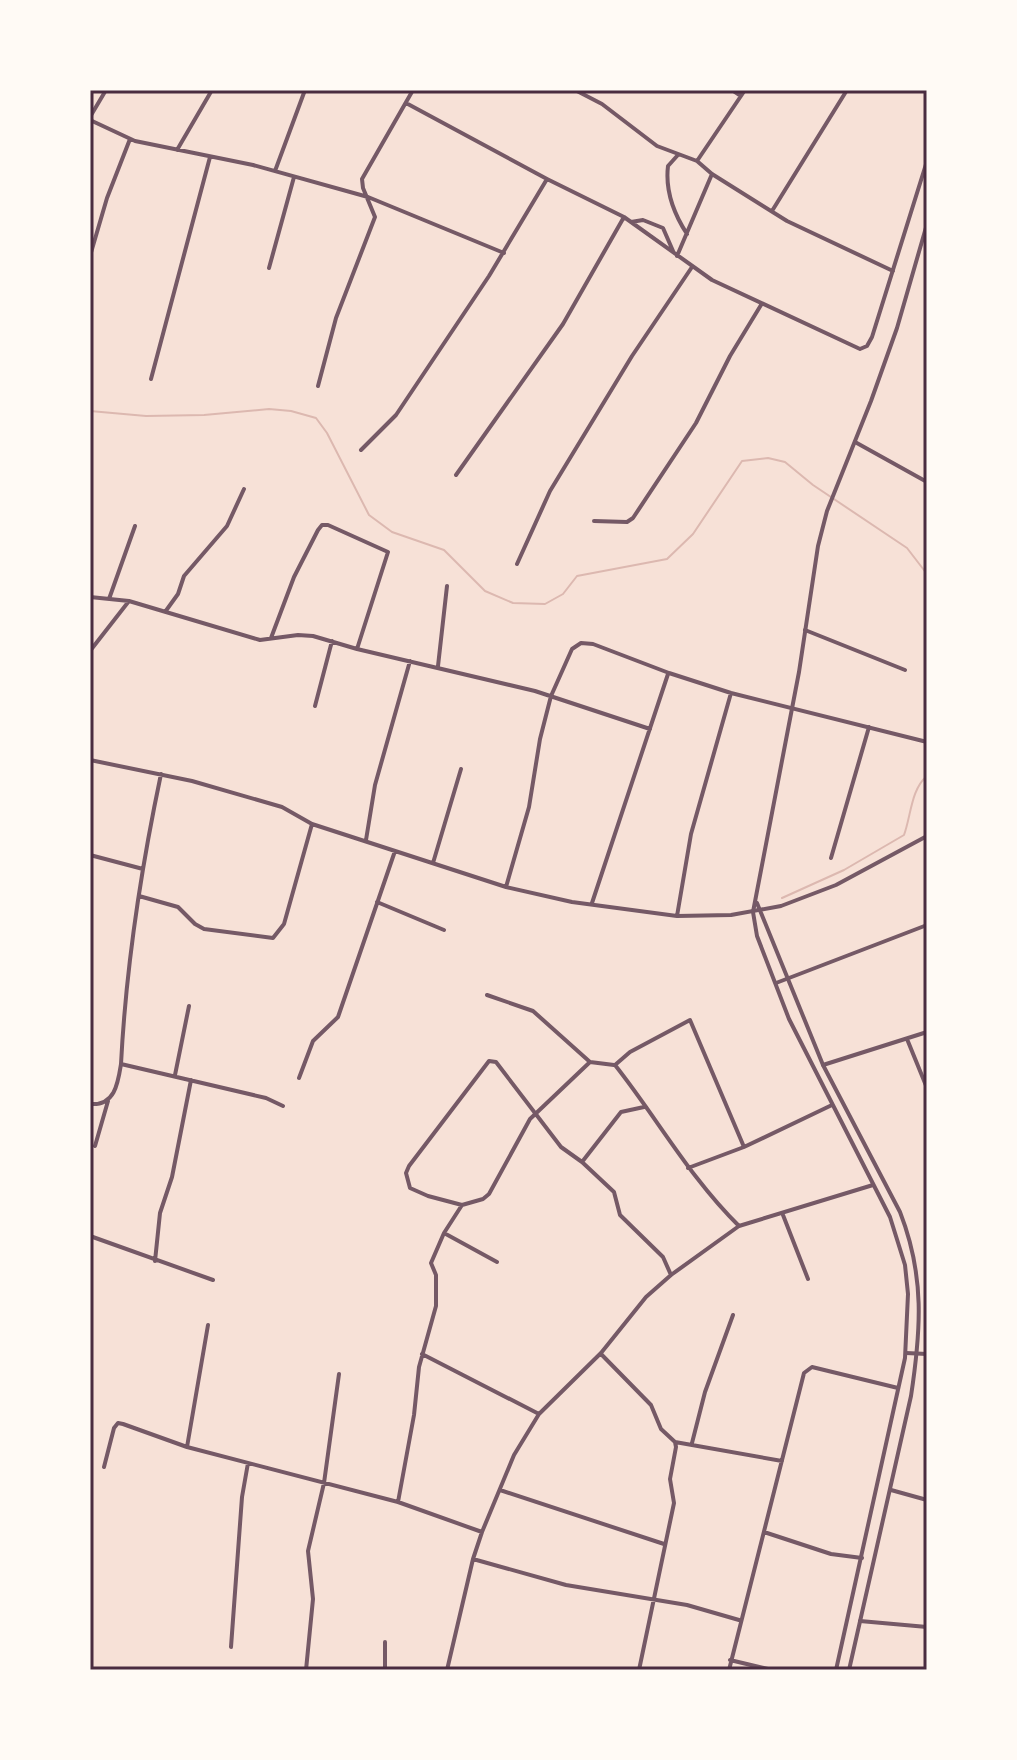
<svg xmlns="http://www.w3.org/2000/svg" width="1017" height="1760" font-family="Literata,serif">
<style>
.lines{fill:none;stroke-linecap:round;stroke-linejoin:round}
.stream{stroke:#dcb8b0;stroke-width:2}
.minor{stroke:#755966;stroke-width:4}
.tertiary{stroke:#755966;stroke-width:4}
.neatline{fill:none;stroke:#4a2c40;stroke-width:3}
</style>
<rect width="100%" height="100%" fill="#f7e1d7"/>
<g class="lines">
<path class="stream" d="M90 411 146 416 204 415 269 409 291 411 316 418 327 433 369 515 392 532 444 550 485 591 513 603 545 604 563 594 577 576 667 559 693 534 742 461 768 458 785 462 813 485 907 548 927 574
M782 898 844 870 904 835C911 816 911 789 927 776"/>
<path class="minor" d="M575 90 602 104 657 146 697 161 712 174 787 221 893 271
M732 90 741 96
M90 117 106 90
M90 120 135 141 253 165 368 197 504 253
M177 150 212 90
M677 156 668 166C665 191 674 214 687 234
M697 161 745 90
M275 171 305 90
M547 179 624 217 712 280 860 349 867 346 872 337 927 161
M772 211 847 90
M631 222 643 220 663 228 673 251
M90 256 107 198 130 139
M677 256 712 174
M269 268 294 177
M151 379 210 157
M318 386 336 318 375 217 363 188 362 179 413 90
M855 442 927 482
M361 450 396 415 489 276 547 179 406 103
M456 475 563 324 624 217
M594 521 627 522 633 518 696 423 730 356 761 305
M517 564 550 491 632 356 692 267
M90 597 129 601 260 640 298 635 313 636 357 649 535 691 650 729
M109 599 135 526
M165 612 178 594 184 576 227 526 244 489
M805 630 905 670
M271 638 294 577 318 530 322 525H328L388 552 357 649
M90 651 129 601
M438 666 447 586
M315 706 332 641
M90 760 192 781 282 807 312 824 506 887 572 902 677 916 731 915 781 906 836 885 927 836
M366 840 375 785 410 661
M90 855 143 869
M831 858 869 727
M433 863 461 769
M506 887 529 807 540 739 551 696 572 649 581 643 593 644 669 673 731 693 927 742
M139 896 178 907 195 924 204 929 273 938 284 924 312 824
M377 902 444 930
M592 903 668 674
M677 916 691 834 731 693
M776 983 927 925
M487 995 533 1011 590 1062 614 1065
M907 1039 927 1088
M121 1064C126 967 141 869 161 774
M823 1065 927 1032
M175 1075 189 1006
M299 1078 313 1041 338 1017 395 851
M90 1104C115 1106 118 1083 121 1064L266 1098 283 1106
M95 1146 108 1101
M582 1162 621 1112 644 1107
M688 1168 744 1147 832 1105
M462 1205 428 1196 410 1188 406 1173 409 1166 489 1061 496 1062 561 1147 582 1162 614 1192 620 1215 663 1257 671 1275
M783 1215 808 1279
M739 1226C690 1178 657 1118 615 1065L630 1052 690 1020 744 1147
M444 1233 462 1205 483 1199 489 1194 530 1119 590 1062
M90 1236 213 1280
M155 1261 160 1213 172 1177 191 1080
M906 1353 927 1354
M422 1354 539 1414
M601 1354 651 1405 661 1429 675 1442 676 1447 670 1479 674 1503 639 1670
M675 1442 782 1461
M692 1443 705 1392 733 1315
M187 1447 208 1325
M104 1467 114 1428 118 1423 123 1424 187 1447 398 1502 482 1532
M500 1490 664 1544
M891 1490 927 1500
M398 1502 414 1415 419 1367 436 1306V1275L431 1263 444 1233 497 1262
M764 1532 831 1554 862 1558
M473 1559 566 1585 687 1605 739 1620
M860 1621 927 1627
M385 1642V1670
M231 1647 242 1497 248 1463
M730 1660 772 1670
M306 1670 313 1599 308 1551 324 1483 339 1374
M447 1670 473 1559 482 1532 514 1455 539 1414 601 1353 646 1297 671 1275 739 1226 873 1185
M729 1670 804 1373 812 1367 898 1388"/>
<path class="tertiary" d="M757 903 823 1065 900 1212C925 1276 921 1330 911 1396L849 1670
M836 1670 905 1358 908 1294 905 1265 890 1217 789 1019 757 936 753 912 799 672 818 546 827 511 871 401 897 328 927 224"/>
</g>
<rect width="1017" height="1760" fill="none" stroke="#fffaf5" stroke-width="184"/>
<rect x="92" y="92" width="833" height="1576" class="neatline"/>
</svg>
